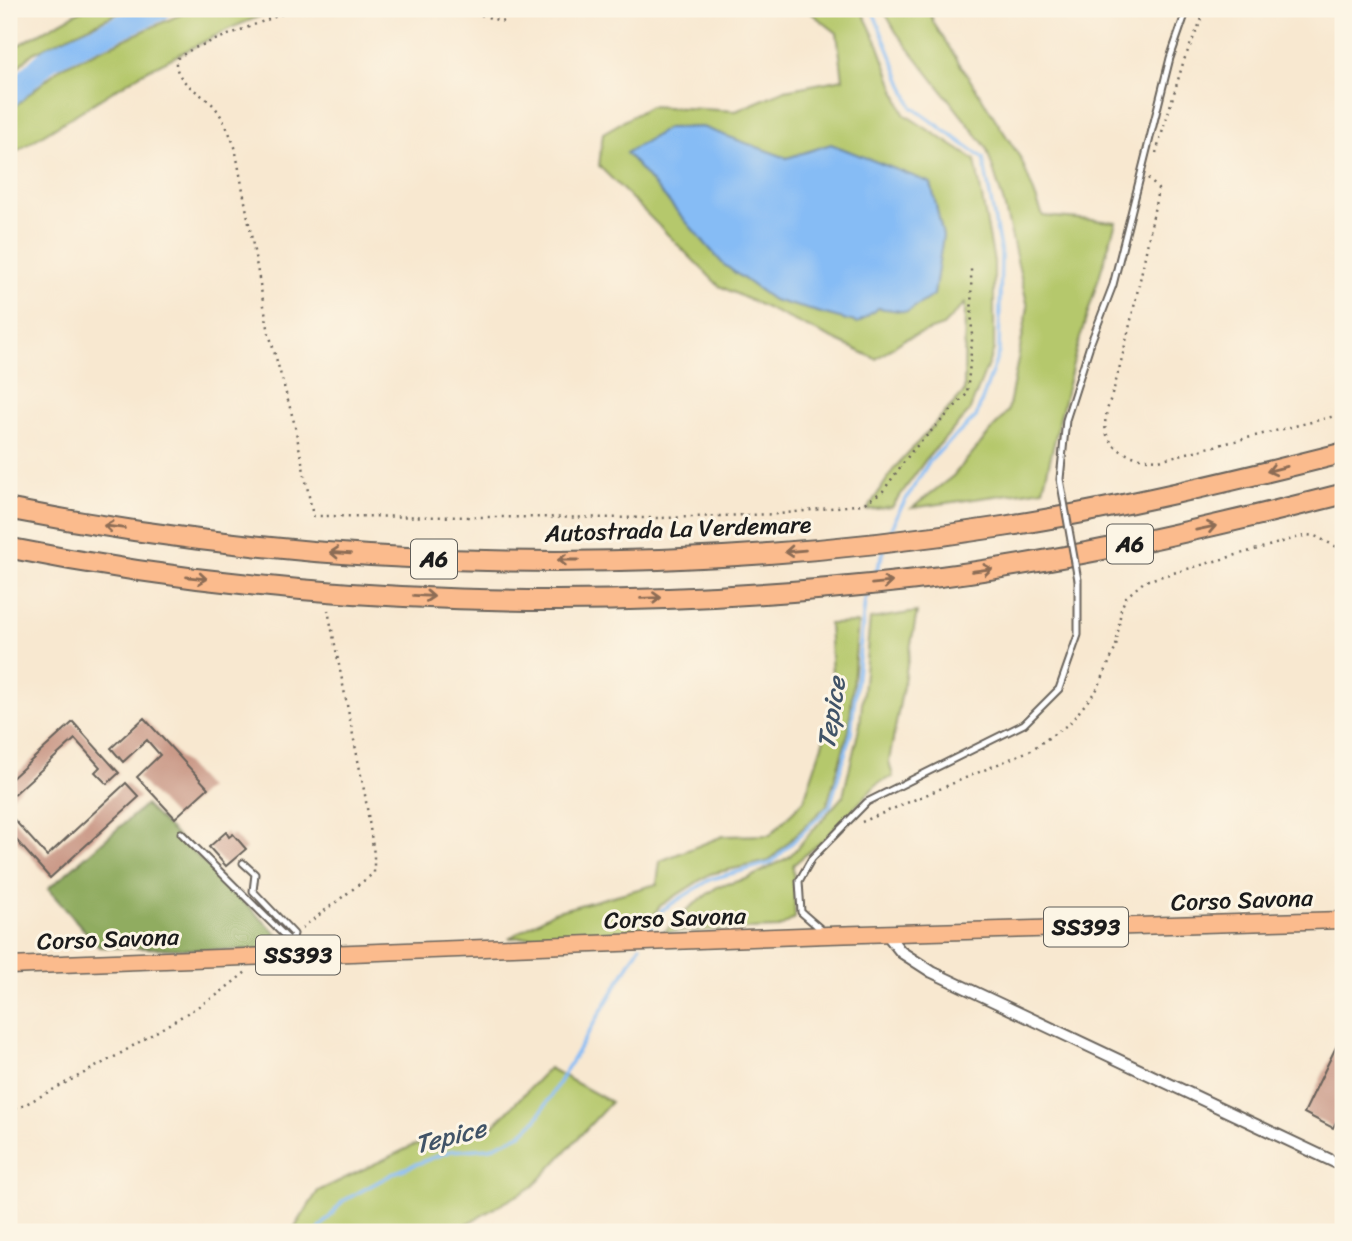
<svg xmlns="http://www.w3.org/2000/svg" width="1352" height="1241" font-family="Sriracha,sans-serif">
<style>
.green{fill:#b5c86c;stroke:#687244;stroke-width:2}
.forest{fill:#90ac60;stroke:#56643e;stroke-width:2}
.water{fill:#86bcf5;stroke:#516c88;stroke-width:2}
.lines{fill:none;stroke-linecap:round;stroke-linejoin:round}
.stream{stroke:#86bcf5;stroke-width:3.5}
.river{stroke:#86bcf5;stroke-width:23}
.building{fill:#ca9a88}
.lane-casing{stroke:#69635b;stroke-width:9}
.street-casing{stroke:#69635b;stroke-width:14}
.primary-casing{stroke:#69635b;stroke-width:19}
.highway-casing{stroke:#69635b;stroke-width:23}
.path{stroke:#69635b;stroke-width:2.5;stroke-dasharray:2 5;stroke-linecap:butt}
.lane{stroke:#fff;stroke-width:5}
.street{stroke:#fff;stroke-width:10}
.primary{stroke:#fbbb8d;stroke-width:16}
.highway{stroke:#fbbb8d;stroke-width:19}
.lane-bridge-casing{stroke:#69635b;stroke-width:9;stroke-linecap:butt}
.lane-bridge{stroke:#fff;stroke-width:5}
.oneway{stroke:#8c6c54}
.labels{text-anchor:middle;dominant-baseline:central;stroke-width:6;stroke-linejoin:round;paint-order:stroke}
.shield{fill:#fcf5e5;stroke:#5f5d58;stroke-width:2}
.shield-label{font-size:23px;font-weight:bold;fill:#1c1c1c}
.street-label{font-size:24px;fill:#1c1c1c;stroke:#fcf5e5}
.water-label{font-size:26px;font-style:italic;fill:#415468;stroke:#fcf5e5}
</style>
<rect width="100%" height="100%" fill="#fcf5e5"/>
<filter id="ink" filterUnits="userSpaceOnUse"><feTurbulence type="fractalNoise" baseFrequency=".0143" numOctaves="2"/><feDisplacementMap in="SourceGraphic" scale="14" xChannelSelector="R" yChannelSelector="G"/><feConvolveMatrix kernelMatrix="1 2 1 2 8 2 1 2 1" color-interpolation-filters="sRGB"/></filter>
<filter id="wash" filterUnits="userSpaceOnUse"><feTurbulence type="fractalNoise" baseFrequency=".00686" numOctaves="4" result="noise"/><feDisplacementMap in="SourceGraphic" scale="28" xChannelSelector="R" yChannelSelector="G"/><feGaussianBlur stdDeviation="1.57" result="paint"/><feColorMatrix in="noise" values="0 0 0 0 0 0 0 0 0 0 0 0 0 0 0 0 0 1.4 0 .05"/><feComposite in="paint" operator="in"/></filter>
<g filter="url(#wash)">
<rect width="100%" height="100%" fill="#f8e8d0"/>
<path class="green" d="M84 9H127L33 53 9 75V50Z
M193 9H277L231 28 142 73 9 156V111L61 67Z
M806 9H861L878 44 904 114 975 160 994 262V349L969 412 927 458 892 507 867 510 895 467 964 392 965 303 943 326 905 339 876 359 719 286 599 166 603 133 650 106 736 111 785 90 843 79 837 33Z
M883 9H930L933 22 1021 159 1043 216 1116 222 1076 351 1043 489 912 508 953 476 1008 411 1028 307 1004 204 986 147 896 32Z
M917 612 889 761 893 777 878 783 828 836 793 865 795 918 779 928 664 932 684 912 717 887 749 878 789 857 843 796 860 724 870 619Z
M858 623 849 730 827 805 769 861 710 874 660 906 641 933 509 938 554 912 657 884 660 861 723 836 770 835 804 800 834 708 829 624Z
M549 1068 611 1102 534 1186 452 1232H292L318 1191 412 1146 493 1126Z"/>
<path class="forest" d="M145 805 282 939 268 951 99 947 48 889Z"/>
<path class="water" d="M702 127 787 158 831 144 931 183 943 236 934 295 907 312 878 308 858 323 773 300 723 264 626 153 668 128Z"/>
<g class="lines">
<path class="stream" d="M872 9 912 107 983 158 1001 254 999 352 976 417 930 460 899 511 890 534
M874 576 884 551
M645 937 662 910 711 879 771 863 830 806 851 733 865 600 869 590
M317 1232 343 1201 396 1172 450 1151 490 1148 521 1134 537 1119 640 946"/>
<path class="river" d="M9 96 50 58 160 9"/>
</g>
<g id="blocks">
<path class="building" d="M144 718 208 788 175 818 137 777 160 755 147 740 123 762 111 748Z
M73 722 119 773 107 784 95 772 100 767 75 739 9 799V781Z
M126 783 139 797 50 878 9 832V814L47 856Z
M226 832 229 837 233 834 246 849 226 866 209 847Z
M1336 1047 1343 1051V1108L1333 1128 1304 1113Z"/>
</g>
</g>
<g filter="url(#ink)">
<use href="#blocks" fill-opacity="0" stroke="#69635b" stroke-width="2"/>
<g class="lines">
<defs>
<path id="lane" d="M1060 479 1066 420 1091 342 1113 285 1170 58 1187 9
M181 833 291 942
M243 863 255 874 253 891 294 934 291 942
M823 931 801 912 799 881 812 858 867 802 1024 724 1059 689 1078 635V580"/>
<path id="street" d="M886 933 901 952 932 972 1343 1166"/>
<path id="primary" d="M9 966 828 935 1343 920"/>
<path id="highway" d="M9 509C334 573 679 578 1006 526 1120 508 1232 481 1343 453
M9 548C301 607 616 614 912 580 1058 563 1201 530 1343 494"/>
</defs>
<use href="#lane" class="lane-casing"/>
<use href="#street" class="street-casing"/>
<use href="#primary" class="primary-casing"/>
<use href="#highway" class="highway-casing"/>
<path class="path" d="M295 9 192 49 176 59C174 83 200 91 214 106 224 119 229 132 235 147L269 333 294 422 313 516 661 518 779 514 863 504 883 491 912 451 967 394 972 342 971 268
M461 9 504 22
M1156 153 1184 60 1206 9
M1148 178 1158 189C1146 255 1132 320 1115 385 1111 399 1100 423 1108 437 1118 456 1140 459 1159 460L1343 414
M862 822 1031 750 1070 723 1098 688 1116 647 1121 609 1126 597 1145 581 1307 535 1315 536 1343 550
M302 928 374 873V854L365 795 328 610
M9 1113 118 1055 217 995 246 972
M416 1232 429 1225"/>
<use href="#lane" class="lane"/>
<use href="#street" class="street"/>
<use href="#primary" class="primary"/>
<use href="#highway" class="highway"/>
<defs>
<path id="lane-bridge" d="M1060 479 1078 580"/>
</defs>
<use href="#lane-bridge" class="lane-bridge-casing"/>
<use href="#lane-bridge" class="lane-bridge"/>
</g>
<defs><path id="oneway-shaft" d="M-6 0H5M1.5-3L5.5 0L1.5 3" fill="none" stroke-width="1.6" stroke-linecap="round" stroke-linejoin="round" transform="scale(1.75)"/></defs>
<g class="oneway">
<use href="#oneway-shaft" transform="translate(1277 469) rotate(166)"/>
<use href="#oneway-shaft" transform="translate(114 527) rotate(-172)"/>
<use href="#oneway-shaft" transform="translate(1206 528) rotate(-12)"/>
<use href="#oneway-shaft" transform="translate(795 551) rotate(175)"/>
<use href="#oneway-shaft" transform="translate(340 553) rotate(-176)"/>
<use href="#oneway-shaft" transform="translate(568 560) rotate(180)"/>
<use href="#oneway-shaft" transform="translate(982 570) rotate(-8)"/>
<use href="#oneway-shaft" transform="translate(197 578) rotate(6)"/>
<use href="#oneway-shaft" transform="translate(882 583) rotate(-6)"/>
<use href="#oneway-shaft" transform="translate(424 596) rotate(3)"/>
<use href="#oneway-shaft" transform="translate(651 598) rotate(-2)"/>
</g>
</g>
<g class="labels">
<g class="shield">
<rect x="1107" y="524.5" width="46" height="39" rx="5"/>
<rect x="411" y="539.5" width="46" height="39" rx="5"/>
<rect x="1044" y="907.5" width="84" height="39" rx="5"/>
<rect x="256" y="935.5" width="84" height="39" rx="5"/>
</g>
<g class="shield-label">
<text x="1130" y="544">A6</text>
<text x="434" y="559">A6</text>
<text x="1086" y="927">SS393</text>
<text x="298" y="955">SS393</text>
</g>
<g class="street-label">
<text transform="translate(678 529) rotate(-2)">Autostrada La Verdemare</text>
<text transform="translate(1242 900) rotate(-2)">Corso Savona</text>
<text transform="translate(675 918) rotate(-2)">Corso Savona</text>
<text transform="translate(108 939) rotate(-2)">Corso Savona</text>
</g>
<g class="water-label">
<text transform="translate(831 713) rotate(-81)">Tepice</text>
<text transform="translate(450 1136) rotate(-14)">Tepice</text>
</g>
</g>
<rect width="1352" height="1241" fill="none" stroke="#fcf5e5" stroke-width="35"/>
</svg>
